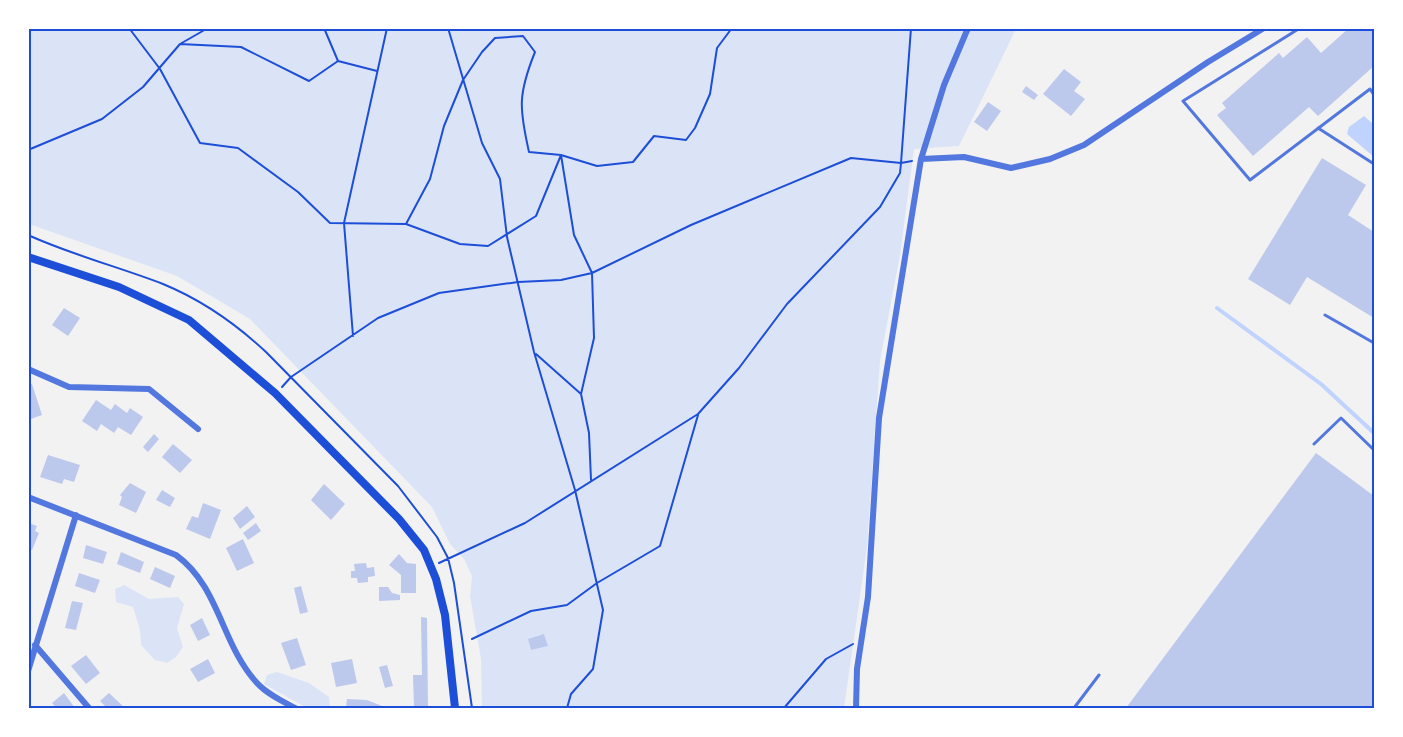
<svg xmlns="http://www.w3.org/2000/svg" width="1403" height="737" font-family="'Open Sans',sans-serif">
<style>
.green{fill:#dbe4f7}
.water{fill:#bfd3fe}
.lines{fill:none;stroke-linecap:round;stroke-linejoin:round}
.stream{stroke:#bfd3fe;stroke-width:4}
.building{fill:#bdc9ec}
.path{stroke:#1d4ed8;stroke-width:2}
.service{stroke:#5277de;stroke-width:3}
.minor{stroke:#5277de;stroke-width:6}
.secondary{stroke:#1d4ed8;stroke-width:8}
.neatline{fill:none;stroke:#1d4ed8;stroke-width:2}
</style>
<rect width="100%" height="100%" fill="#f2f2f2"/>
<path class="green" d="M29 29H1016L959 146 914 149 900 255 880 361 867 547 844 708H482L481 659 470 596 472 576 464 559 450 544 432 507 250 319 177 276 29 224Z
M124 585 149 599 178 597 184 604 177 628 183 647 176 657 167 663 155 660 141 645 140 630 133 607 116 602 115 589Z
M277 672 309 683 329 697 330 708H307L264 684 267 675Z"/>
<path class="water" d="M1364 116 1374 125V157L1347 134 1349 127Z"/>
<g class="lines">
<path class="stream" d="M1217 308 1321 384 1374 433"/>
</g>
<path class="building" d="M1349 28H1374V66L1318 116 1309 107 1253 156 1217 115 1226 108 1222 103 1279 53 1283 58 1307 37 1321 53Z
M1064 69 1081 82 1074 91 1085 99 1071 116 1043 94Z
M1026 86 1038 95 1034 100 1022 92Z
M988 102 1001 111 987 131 974 122Z
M1322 158 1366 185 1348 215 1374 232V318L1307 277 1290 305 1248 279Z
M64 308 80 318 68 336 52 325Z
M32 384 42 415 28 420V385Z
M96 400 111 410 115 404 127 413 130 408 143 417 131 435 118 427 114 433 101 424 97 431 82 421Z
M154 434 159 439 148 452 143 447Z
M173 444 192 460 180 473 162 457Z
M1316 453 1374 496V708H1126Z
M48 455 80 465 74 482 64 479 62 484 40 477Z
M130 483 146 492 136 513 119 505 122 497 120 495Z
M324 484 345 504 331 520 311 500Z
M162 490 175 498 170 507 156 500Z
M203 503 221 510 210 539 186 529 192 516 198 518Z
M247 506 255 517 240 529 233 518Z
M29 523 37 526 35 531 39 533 32 550 28 549Z
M256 523 261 531 248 540 243 533Z
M243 539 254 563 237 571 226 548Z
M86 545 107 552 103 564 83 558Z
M121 552 144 562 140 573 117 564Z
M399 554 407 563 416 564V593H401V575L389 565Z
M366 563 367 568 374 567 375 576 368 577V582L358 583 357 578H351V571H355L354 564Z
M155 567 175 576 170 588 150 579Z
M79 573 100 580 95 593 75 586Z
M301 586 308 612 300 614 294 588Z
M379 587H388L392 593 400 595V600L379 601Z
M72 601 83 603 76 630 65 628Z
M421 617 427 618 428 708H414L413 675H422Z
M202 618 210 635 198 641 190 625Z
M544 634 548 646 531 650 528 639Z
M297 638 306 665 291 670 281 643Z
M86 655 100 673 86 684 71 666Z
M208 659 215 673 198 682 190 669Z
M352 659 357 683 336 687 331 663Z
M387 665 393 686 385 688 379 667Z
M64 693 75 708H56L52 703Z
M109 693 125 708H107L100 701Z
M347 699 367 700 382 706V708H346Z"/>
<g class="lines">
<path class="path" d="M129 28 160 69 200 143 238 148 298 192 330 223 406 224 460 244 488 246 536 216 561 155 574 235 592 273 594 338 581 394 589 433 591 480
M324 28 338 61 377 71
M448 28 482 143 500 179 507 237 534 352 575 490 603 610 593 669 571 694 567 708
M180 44 241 47 309 81 338 61
M28 150 102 119 143 87 180 44 208 28
M406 224 430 179 444 126 463 80 482 52 495 38 523 36 535 52C518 94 519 108 529 152L561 155 597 166 633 162 654 136 686 140 695 128 710 94 717 48 732 28
M28 235C72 255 119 267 163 284 202 300 236 324 266 352L398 486 437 537 448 558 454 583 472 708
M353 336 344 223 387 28
M536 354 581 394
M282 387 291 377 378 318 439 293 518 282 561 280 592 273 691 225 851 158 901 163 911 28
M439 563 525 523 698 414 739 368 787 304 880 207 900 173 901 163 912 161
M472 639 531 611 567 605 597 583 660 546 698 415
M784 708 826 659 853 644"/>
<path class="service" d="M1300 28 1183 101 1250 180 1370 89 1374 95
M1318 128 1374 164
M1325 315 1374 343
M1314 444 1341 418 1374 450
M1074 708 1099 675"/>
<path class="minor" d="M921 159 964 157 1011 168 1050 159 1084 145 1208 62 1264 28
M28 369 69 387 149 389 198 429
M28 497 176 555C220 587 221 644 257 683 267 694 282 701 295 708
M35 645 89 708
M28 671 76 515
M856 708 857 669 868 597 879 418 921 159 944 85 968 28"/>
<path class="secondary" d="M28 257 119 287 189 320 275 393 399 519 424 550 436 579 445 615 455 708"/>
</g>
<rect width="1403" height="737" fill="none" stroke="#ffffff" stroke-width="60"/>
<rect x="30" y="30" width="1343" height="677" class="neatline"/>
</svg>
